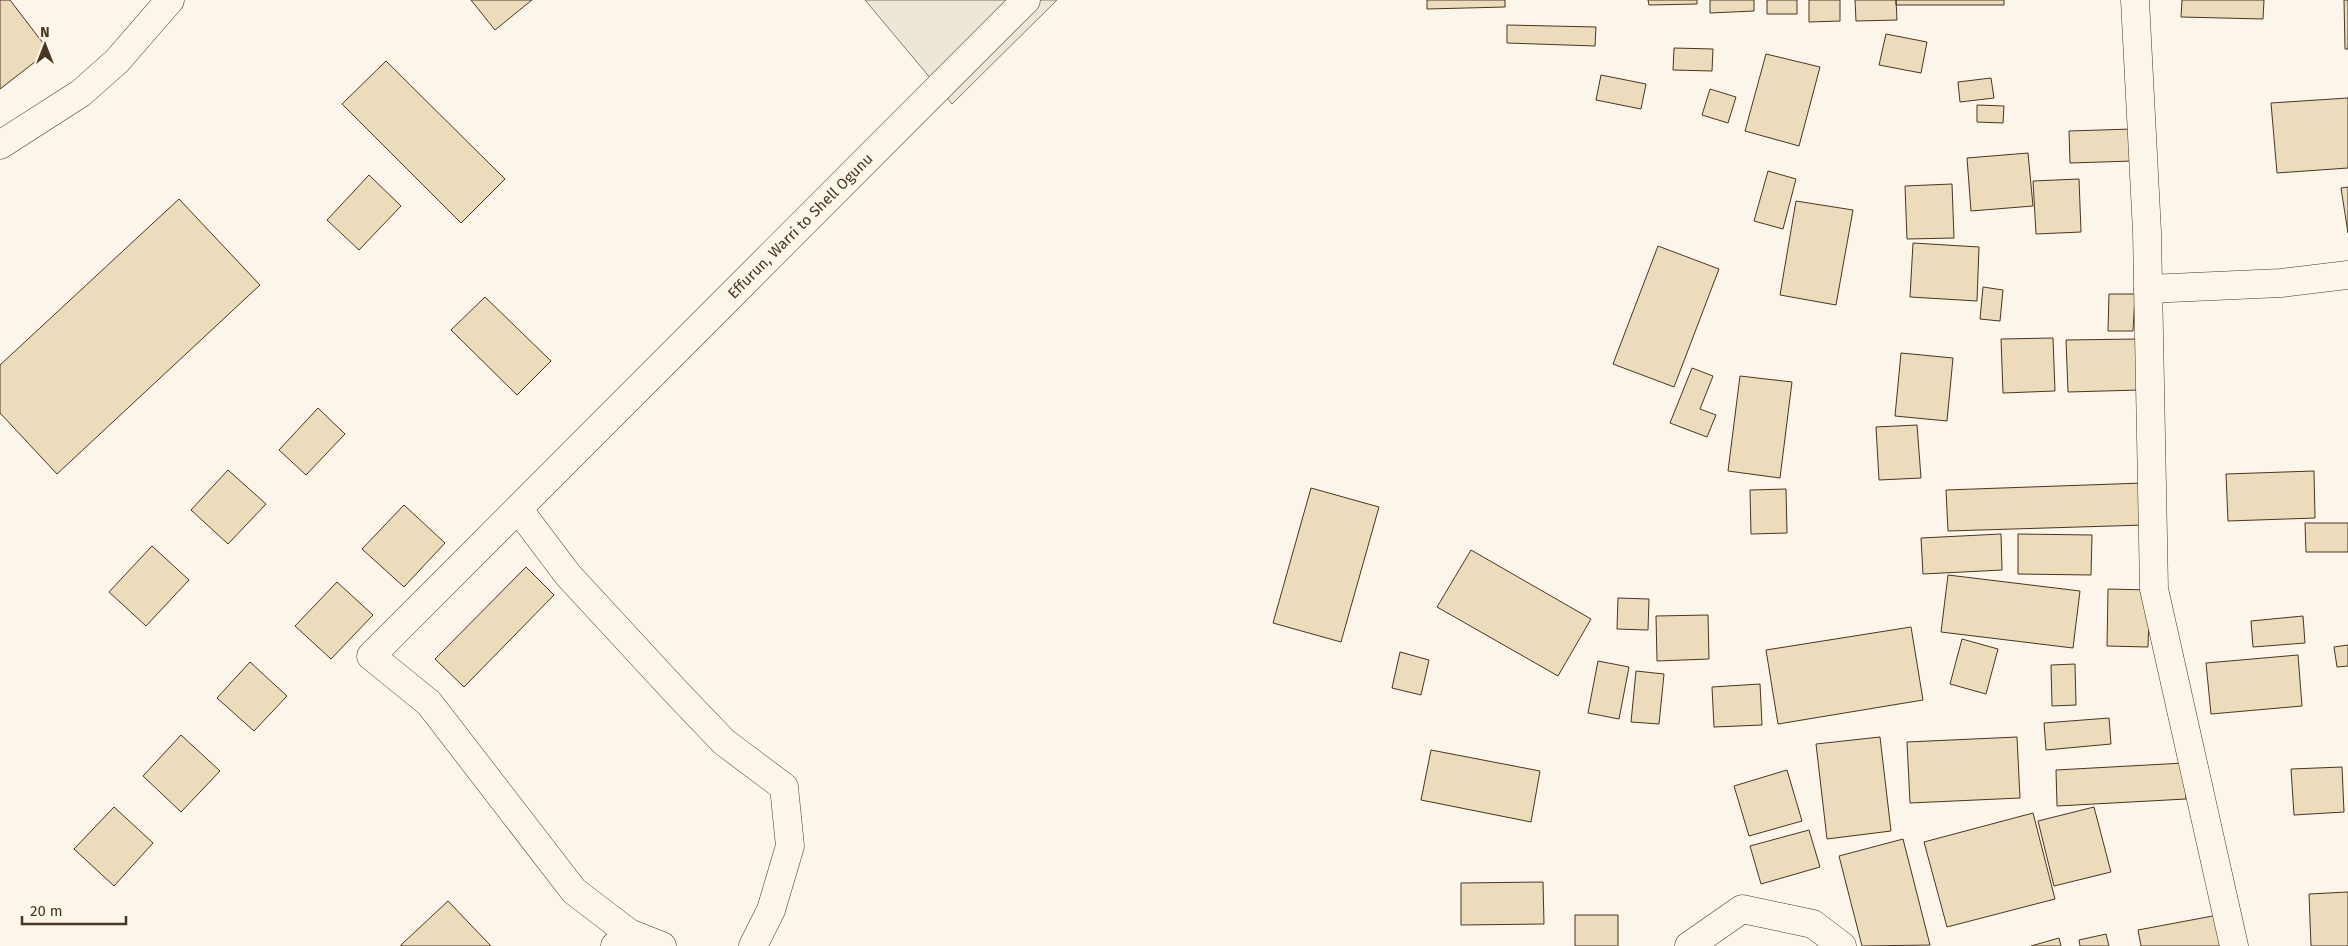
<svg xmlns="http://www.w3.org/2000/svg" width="2348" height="946" font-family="'Fira Sans',sans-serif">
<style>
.green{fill:#ede6d9;stroke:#887966}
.building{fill:#ecdcbc;stroke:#4a3520}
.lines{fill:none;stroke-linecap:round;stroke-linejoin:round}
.minor-casing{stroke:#4a3520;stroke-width:29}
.minor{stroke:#fbf6e9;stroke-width:28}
.labels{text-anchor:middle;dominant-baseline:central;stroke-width:4;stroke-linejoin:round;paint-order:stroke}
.street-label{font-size:15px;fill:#4a3520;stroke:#fbf6e9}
</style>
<rect width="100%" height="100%" fill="#fbf6e9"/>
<path class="green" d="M865 0H1057L952 104Z"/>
<path class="building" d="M0 0H10L49 51 0 89Z
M471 0H532L495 30Z
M1427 0H1505V7L1427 9Z
M1648 0H1697V4L1649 5Z
M1710 0H1754V11L1710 13Z
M1767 0H1797V14H1767Z
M1809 0H1840V21L1809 22Z
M1855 0H1896L1897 20 1856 21Z
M1896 0H2004V5H1896Z
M2182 0H2264L2263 19 2181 17Z
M2344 0H2348V49H2345Z
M1507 25 1596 27 1595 46 1507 43Z
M1886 34 1927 42 1921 73 1879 65Z
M1674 48 1713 49 1712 71 1673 70Z
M1766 54 1820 67 1799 146 1745 131Z
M386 61 505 179 461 223 342 104Z
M1601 75 1646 84 1641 109 1596 100Z
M1991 78 1994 98 1960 102 1958 82Z
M1710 89 1736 97 1728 123 1702 115Z
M2348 98V168L2277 173 2271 103Z
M1977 105 2004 106 2003 123 1977 122Z
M2132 129 2133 161 2070 163 2069 131Z
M2028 153 2033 206 1971 211 1967 158Z
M1768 171 1796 179 1783 229 1754 221Z
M369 175 401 206 359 250 327 220Z
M2079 179 2081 232 2036 234 2033 181Z
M1952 184 1954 238 1907 239 1905 186Z
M2348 187V233L2341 188Z
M179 199 260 285 57 474 0 413V365Z
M1796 201 1853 210 1836 305 1780 295Z
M1913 243 1979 247 1977 301 1910 297Z
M1658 246 1719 269 1674 387 1613 364Z
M1983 287 2003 290 2000 321 1980 319Z
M2109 294H2135L2133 331H2108Z
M485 297 551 361 517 395 451 330Z
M2053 338 2055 391 2003 393 2001 339Z
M2138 339 2139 390 2068 392 2066 340Z
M1901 353 1953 358 1947 421 1895 416Z
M1692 368 1713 376 1700 409 1716 415 1707 437 1670 423Z
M1740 376 1792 382 1780 478 1728 471Z
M318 408 345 434 306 475 279 450Z
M1917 425 1921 478 1879 480 1876 427Z
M228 470 266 504 228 544 191 510Z
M2314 471 2315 518 2228 521 2226 474Z
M2143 483 2144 525 1948 531 1946 490Z
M1311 488 1379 507 1341 642 1273 623Z
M1786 489 1787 533 1751 534 1750 490Z
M404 505 445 543 404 587 362 549Z
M2305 523H2348V552H2306Z
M2001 534 2002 570 1923 574 1921 538Z
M2018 534 2092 535 2091 575 2018 574Z
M152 546 189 580 146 626 109 592Z
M1471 550 1591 619 1558 676 1437 607Z
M526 567 554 595 464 687 435 659Z
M1948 575 2080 591 2073 648 1941 632Z
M337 582 373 615 331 659 295 626Z
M2108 589 2150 590 2148 647 2107 646Z
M1618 598 1649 599 1648 630 1617 629Z
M1708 615 1709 659 1657 661 1656 616Z
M2303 616 2305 643 2253 647 2251 621Z
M1911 627 1923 700 1778 724 1766 650Z
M1962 639 1998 649 1986 694 1950 684Z
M2348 645V666L2337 667 2334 647Z
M1400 652 1429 660 1421 695 1392 688Z
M2298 655 2302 706 2211 714 2206 663Z
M1598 661 1629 667 1619 719 1588 713Z
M250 662 287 696 254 731 217 698Z
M2075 664 2076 705 2052 706 2051 665Z
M1636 671 1664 674 1659 724 1631 722Z
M1760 684 1762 725 1714 727 1712 687Z
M2109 718 2111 744 2046 750 2044 723Z
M181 735 220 771 181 812 143 776Z
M1880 737 1891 831 1827 839 1816 744Z
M2017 737 2020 798 1910 803 1907 742Z
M1431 750 1540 771 1531 822 1421 800Z
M2184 763 2186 799 2057 806 2056 770Z
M2342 767 2344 812 2294 815 2291 769Z
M1787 770 1802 821 1749 836 1734 786Z
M114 807 153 843 114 886 74 849Z
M2094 807 2111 872 2054 886 2038 821Z
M2033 813 2055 899 1947 927 1924 842Z
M1809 830 1820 867 1761 884 1750 846Z
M1903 839 1930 945 1862 946 1839 856Z
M1543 882 1544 924 1461 925V883Z
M2348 892V946H2311L2309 894Z
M448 901 491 946H401V945Z
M1575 915H1618V946H1575Z
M2218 915 2223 946H2141L2138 930Z
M2106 934 2109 946H2080L2079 940Z
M2059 938 2061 946H2031Z"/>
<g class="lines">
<defs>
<g id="minor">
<path d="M2135 0 2147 232 2154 589 2234 946"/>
<path d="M0 145 81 93 117 61 170 0"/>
<path d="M2148 289 2281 283 2348 275"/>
<path d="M519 510 568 575 678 694 724 742 784 787 790 846 771 910 753 946"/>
<path d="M629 933 662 946"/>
<path id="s1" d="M615 946 629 933 574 891 429 703 371 656 1026 0"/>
<path d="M1689 946 1742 909 1813 924 1842 946"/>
</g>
</defs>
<use href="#minor" class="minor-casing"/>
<use href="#minor" class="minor"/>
</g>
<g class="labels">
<g class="street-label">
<text stroke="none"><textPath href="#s1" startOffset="1008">Effurun, Warri to Shell Ogunu</textPath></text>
</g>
</g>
<g transform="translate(45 45)" stroke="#fbf6e9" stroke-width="4" paint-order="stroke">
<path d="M0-4L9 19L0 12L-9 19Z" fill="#4a3520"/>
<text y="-8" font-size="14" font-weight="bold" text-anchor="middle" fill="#4a3520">N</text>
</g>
<path d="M22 916v8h104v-8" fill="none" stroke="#4a3520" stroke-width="2.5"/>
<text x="30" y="916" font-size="15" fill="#4a3520" stroke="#fbf6e9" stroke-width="4" paint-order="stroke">20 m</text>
</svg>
